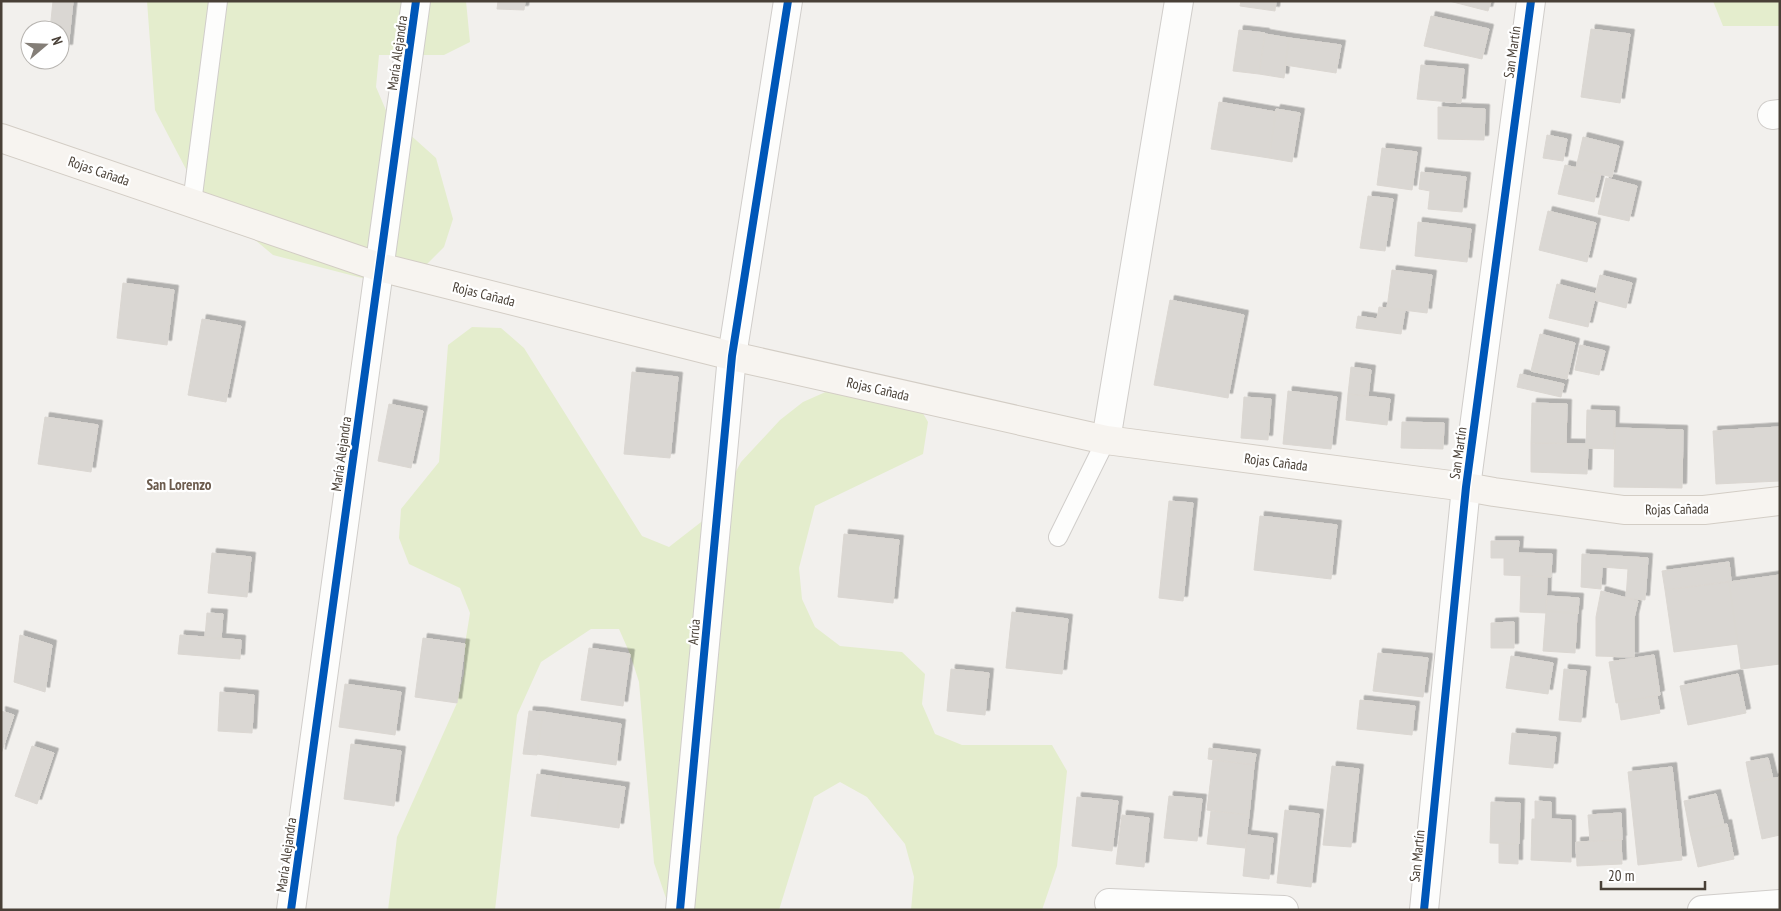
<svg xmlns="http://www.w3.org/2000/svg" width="1781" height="911" font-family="'PT Sans Narrow',sans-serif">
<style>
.green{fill:#e4edcd}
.building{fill:#dad7d3;stroke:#dbd7d2;filter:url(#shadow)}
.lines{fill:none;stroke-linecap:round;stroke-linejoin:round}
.service-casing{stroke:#d0cdca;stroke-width:20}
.minor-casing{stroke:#d0cdca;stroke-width:30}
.secondary-casing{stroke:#d3cdc5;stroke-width:30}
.service{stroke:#fdfdfc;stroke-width:18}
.minor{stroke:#fdfdfc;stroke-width:28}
.secondary{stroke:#f7f4f0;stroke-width:28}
.cycleway-casing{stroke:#fff;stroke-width:11}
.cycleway{stroke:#0057b8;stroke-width:8}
.labels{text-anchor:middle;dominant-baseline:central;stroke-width:4.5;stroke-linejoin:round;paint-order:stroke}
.street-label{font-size:14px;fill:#494037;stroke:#fff}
.neighbourhood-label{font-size:15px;font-weight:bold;fill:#6c5c4e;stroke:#fff}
</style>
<defs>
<filter id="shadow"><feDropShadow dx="4.5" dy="-4.5" stdDeviation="0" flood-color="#0004"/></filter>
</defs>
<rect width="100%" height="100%" fill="#f2f0ed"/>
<path class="green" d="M147 1H466L470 42 444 55H379L376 87 388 115 436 158 453 219 444 247 422 269 362 278 273 255 198 192 155 110Z
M1713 1H1780V26H1723Z
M472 327 501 328 524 348 642 536 669 547 714 512 741 462 780 420 803 402 830 390 889 377 914 398 928 422 923 454 815 506 799 568 802 599 815 627 840 646 902 652 925 674 922 704 935 734 962 745H1052L1067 771 1057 866 1042 910H911L914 877 905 844 867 797 840 782 814 797 779 910H670L654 863 639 682 630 654 619 629H591L541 662 517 715 495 910H388L397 837 457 703 464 673 465 644 470 613 460 588 409 564 399 538 401 509 439 462 448 345Z"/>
<path class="building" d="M53 1H73L68 49 60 48V30H50Z
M498 1H525L524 10 497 9Z
M1241 1H1276L1275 11 1240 6Z
M1449 1H1491L1488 11Z
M1431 16 1489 29 1482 59 1424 46Z
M1591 29 1630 34 1620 103 1581 97Z
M1239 30 1265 33 1259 74 1233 71Z
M1265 34 1289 38 1284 78 1259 74Z
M1289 38 1341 45 1336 73 1285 65Z
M1421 65 1464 69 1461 103 1417 99Z
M1219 102 1276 112 1269 158 1211 149Z
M1438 107 1485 109 1484 140 1438 139Z
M1276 109 1300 113 1292 162 1269 158Z
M1547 135 1567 139 1563 161 1543 158Z
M1583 137 1619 146 1612 177 1576 168Z
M1382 148 1417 152 1412 190 1377 185Z
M1565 165 1601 174 1594 202 1558 194Z
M1421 172 1466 177 1462 212 1428 209 1430 191 1419 189Z
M1606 178 1637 186 1629 221 1598 214Z
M1368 196 1393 199 1385 251 1360 248Z
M1548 211 1596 223 1587 262 1539 250Z
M1418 222 1471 229 1467 262 1415 256Z
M1392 270 1432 275 1427 313 1387 308Z
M1600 275 1632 283 1626 308 1594 300Z
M123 283 174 290 167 345 117 338Z
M1557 284 1596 294 1588 327 1549 318Z
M1170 300 1244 315 1228 398 1154 385Z
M1379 307 1405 310 1401 334 1356 328 1358 316 1377 319Z
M202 319 241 326 226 402 188 395Z
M1540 334 1575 343 1567 379 1531 371Z
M1580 345 1605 351 1599 375 1575 370Z
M1351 367 1371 370 1368 396 1348 394Z
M632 372 678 377 670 458 624 454Z
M1520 374 1564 384 1561 397 1517 387Z
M1288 391 1337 397 1331 449 1283 444Z
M1348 394 1390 399 1387 425 1346 420Z
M1244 397 1271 399 1268 440 1241 438Z
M1532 403 1567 404 1566 443H1531Z
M389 404 423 411 411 468 378 461Z
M1587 410 1615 411 1614 449 1586 448Z
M45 417 98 425 91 472 38 464Z
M1402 422 1444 423 1443 449 1401 448Z
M1779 427 1780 481 1716 484 1713 431Z
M1615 428 1683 430 1682 488 1614 487Z
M1531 443 1588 444 1587 474 1531 472Z
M1169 501 1193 503 1183 601 1159 598Z
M1260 516 1337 525 1331 579 1254 570Z
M844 534 899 540 893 603 838 597Z
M1491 541H1519L1518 553 1552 554 1551 577 1504 575V558H1491Z
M212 553 251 557 247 597 208 593Z
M1582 554 1648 558 1645 600 1626 598 1628 569 1602 567 1601 589 1581 587Z
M1729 562 1731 581 1665 590 1662 571Z
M1780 575V664L1741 669 1729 582Z
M1521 576H1547L1546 613 1520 612Z
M1729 582 1738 644 1674 652 1665 590Z
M1601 591 1638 601 1634 618V657L1596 656V617Z
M1547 596 1579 598 1578 614 1546 611Z
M1546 611 1577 613 1575 653 1543 651Z
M1012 612 1068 619 1062 674 1006 668Z
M207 613 223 614 221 639 205 637Z
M1514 622V648H1491V623Z
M20 635 52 645 45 692 14 682Z
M180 635 241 640 240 659 178 654Z
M423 638 465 644 457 703 415 697Z
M589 648 630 654 623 706 581 700Z
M1378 653 1428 658 1423 697 1373 691Z
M1654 655 1660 695 1616 703 1609 662Z
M1511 656 1553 663 1548 694 1506 688Z
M951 669 989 673 985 715 947 711Z
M1564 669 1586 671 1581 722 1559 720Z
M1738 674 1746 713 1688 725 1680 686Z
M345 684 401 692 395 735 339 727Z
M220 692 254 695 252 733 218 731Z
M1657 696 1660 713 1621 720 1618 702Z
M1360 700 1415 706 1412 735 1357 729Z
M1 711 14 715 1 754Z
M529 711 543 712 537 755 523 754Z
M543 712 621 724 616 765 537 754Z
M1512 733 1556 737 1553 768 1509 764Z
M351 744 401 751 394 806 344 799Z
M32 746 54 753 37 804 15 796Z
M1209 748 1256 754 1254 765 1208 759Z
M1768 758 1773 779 1750 783 1746 762Z
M1213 760 1254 765 1249 815 1207 810Z
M1332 766 1359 769 1351 847 1323 845Z
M1672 767 1682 860 1638 865 1628 772Z
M537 774 562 778 556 819 531 816Z
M1780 777V835L1762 839 1750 783Z
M562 778 625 787 619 828 556 819Z
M1716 794 1724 825 1690 832 1684 801Z
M1169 796 1202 799 1197 841 1164 838Z
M1077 797 1118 801 1112 851 1072 846Z
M1535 801 1551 802V819L1571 820V862L1531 860 1532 819H1535Z
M1491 802 1520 803 1519 844 1490 843Z
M1285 810 1319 814 1311 887 1277 883Z
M1211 811 1249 815 1245 848 1207 844Z
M1621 813 1622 840 1590 841 1588 815Z
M1122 815 1149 818 1144 867 1116 864Z
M1727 824 1734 859 1698 867 1690 832Z
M1247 835 1273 838 1269 879 1243 876Z
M1621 840 1622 864 1577 866 1576 842Z
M1499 843 1518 844V864L1499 863Z"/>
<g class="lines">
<defs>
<path id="service" d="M192 203 218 1
M1058 537 1106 440"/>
<path id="minor" d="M1772 115 1780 114
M1106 440 1179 1
M1109 903 1284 910
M291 910 416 1
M680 910 732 356 788 1
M1424 910 1466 487 1531 1
M1702 910 1780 904"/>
<path id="secondary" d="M1 138 379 267 732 356 1106 440 1466 487 1494 492 1624 510H1704L1780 501"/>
</defs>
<use href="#service" class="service-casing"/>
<use href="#minor" class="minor-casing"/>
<use href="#secondary" class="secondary-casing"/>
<use href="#service" class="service"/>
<use href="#minor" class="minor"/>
<use href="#secondary" class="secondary"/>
<defs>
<path id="cycleway" d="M291 910 416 1
M680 910 732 356 788 1
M1424 910 1466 487 1531 1"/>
</defs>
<use href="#cycleway" class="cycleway-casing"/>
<use href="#cycleway" class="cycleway"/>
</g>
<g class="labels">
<g class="street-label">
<text transform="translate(1512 52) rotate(-82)">San Martín</text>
<text transform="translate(397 53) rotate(-82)">María Alejandra</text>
<text transform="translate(99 171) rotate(19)">Rojas Cañada</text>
<text transform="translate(484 294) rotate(14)">Rojas Cañada</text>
<text transform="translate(878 389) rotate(13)">Rojas Cañada</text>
<text transform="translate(1458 453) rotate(-82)">San Martín</text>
<text transform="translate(341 454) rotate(-82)">María Alejandra</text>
<text transform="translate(1276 462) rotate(7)">Rojas Cañada</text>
<text transform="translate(1677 509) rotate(-1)">Rojas Cañada</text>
<text transform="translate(694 632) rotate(-85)">Arrúa</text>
<text transform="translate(286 855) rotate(-82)">María Alejandra</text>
<text transform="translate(1417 856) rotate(-84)">San Martín</text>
</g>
<g class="neighbourhood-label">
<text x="179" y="484">San Lorenzo</text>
</g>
</g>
<rect width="1781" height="911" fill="none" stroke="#494037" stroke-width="5"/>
<g transform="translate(45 45) rotate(71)"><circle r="24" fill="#ffffff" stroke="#b6b3af"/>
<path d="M0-4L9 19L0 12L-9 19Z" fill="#847e77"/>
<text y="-8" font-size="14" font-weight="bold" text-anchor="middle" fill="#494037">N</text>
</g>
<path d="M1601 881v8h104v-8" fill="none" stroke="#494037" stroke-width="2.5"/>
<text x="1608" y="881" font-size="15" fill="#494037" stroke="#ffffff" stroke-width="4" paint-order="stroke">20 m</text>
</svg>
